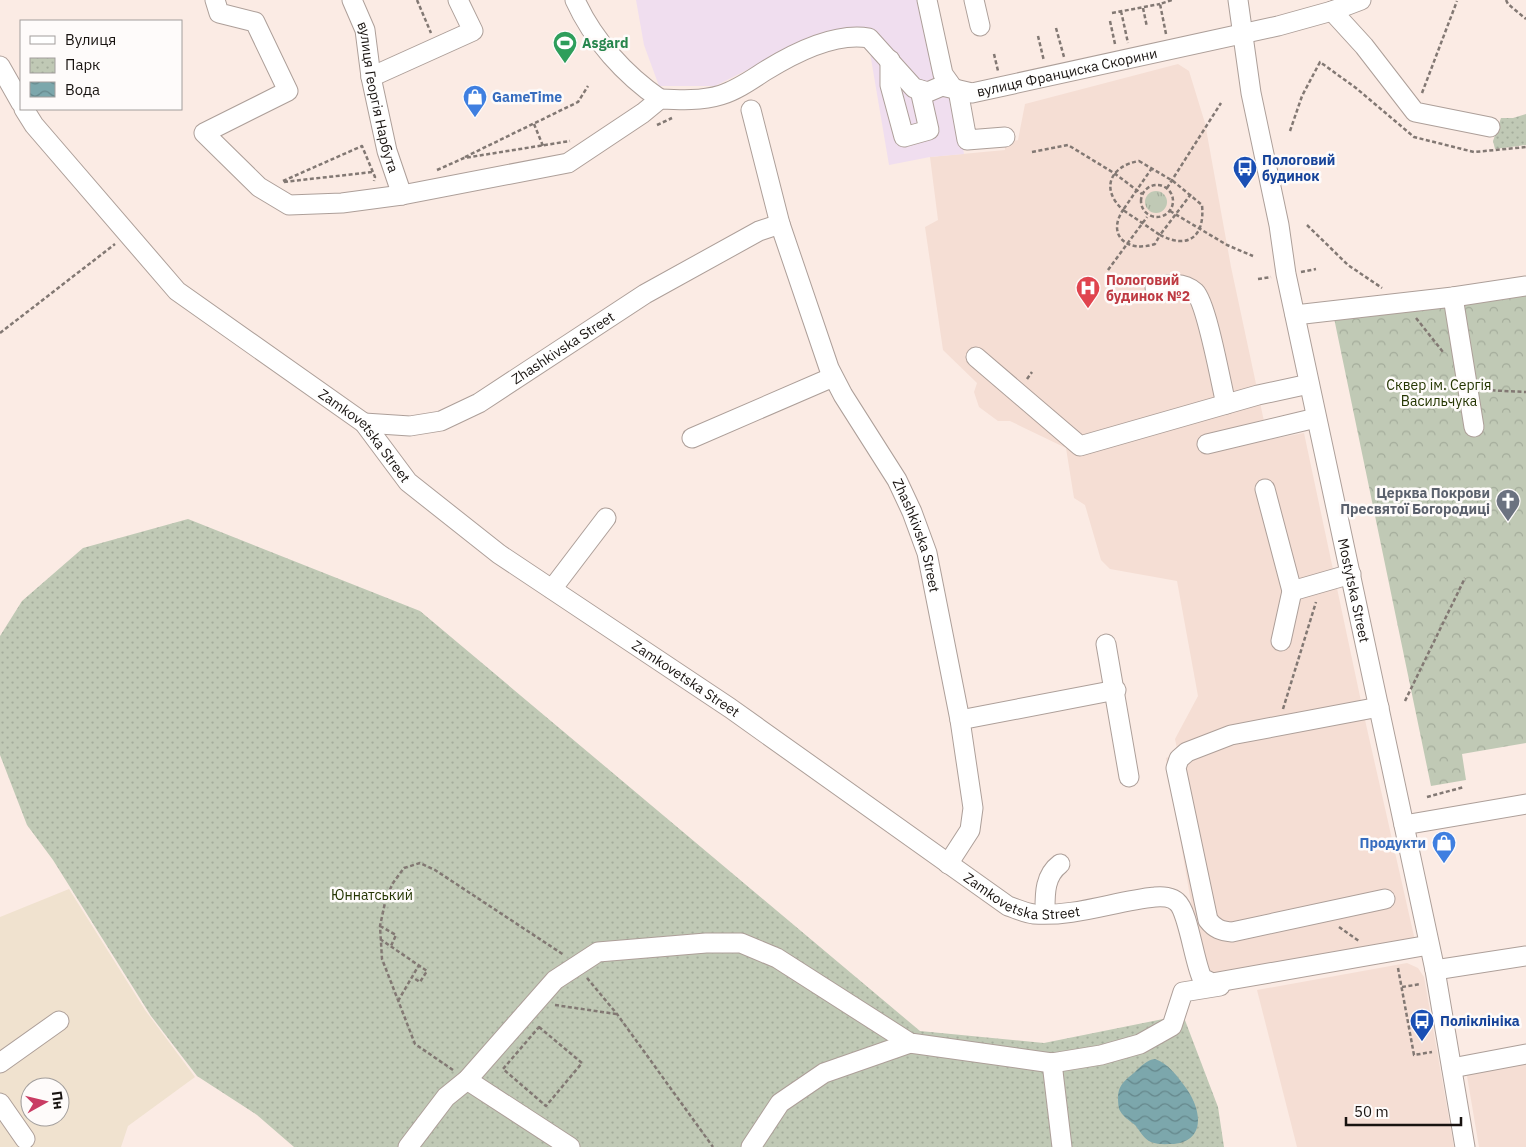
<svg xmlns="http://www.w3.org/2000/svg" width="1526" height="1147" font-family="'IBM Plex Sans',sans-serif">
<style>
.built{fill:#f5ded4}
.industrial{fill:#f0deef}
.education{fill:#f0e2cf;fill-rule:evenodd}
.grass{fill:url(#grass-tufts)}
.forest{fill:url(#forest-crowns)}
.park{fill:url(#park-dots)}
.water{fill:url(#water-waves)}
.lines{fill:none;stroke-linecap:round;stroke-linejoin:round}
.minor-casing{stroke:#ad9f99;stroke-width:21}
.path{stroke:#827873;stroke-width:2.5;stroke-dasharray:4 2.5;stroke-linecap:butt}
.minor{stroke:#fff;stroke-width:19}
.labels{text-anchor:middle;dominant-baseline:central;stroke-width:5;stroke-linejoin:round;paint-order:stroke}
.leisure-label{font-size:14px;font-weight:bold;fill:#27864d;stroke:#fefbfa;text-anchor:start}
.street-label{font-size:14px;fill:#181310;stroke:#fefbfa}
.shop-label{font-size:14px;font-weight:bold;fill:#366cbe;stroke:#fefbfa;text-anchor:start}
.transit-label{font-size:14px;font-weight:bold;fill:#164399;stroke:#fefbfa;text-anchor:start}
.health-label{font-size:14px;font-weight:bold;fill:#be3a42;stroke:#fefbfa;text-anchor:start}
.park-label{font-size:14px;fill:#243501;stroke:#fefbfa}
.worship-label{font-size:14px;font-weight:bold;fill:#5b616d;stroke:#fefbfa;text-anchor:end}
</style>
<defs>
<pattern id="grass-tufts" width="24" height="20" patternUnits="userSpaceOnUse" patternTransform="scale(1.25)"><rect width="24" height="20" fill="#c0c9b5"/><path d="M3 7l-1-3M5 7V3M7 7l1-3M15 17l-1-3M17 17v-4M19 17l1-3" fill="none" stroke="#a4ac9b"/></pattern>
<pattern id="forest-crowns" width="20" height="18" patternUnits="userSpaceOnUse" patternTransform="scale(1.25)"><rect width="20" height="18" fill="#c0c9b5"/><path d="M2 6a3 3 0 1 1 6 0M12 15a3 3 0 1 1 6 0" fill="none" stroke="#a4ac9b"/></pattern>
<pattern id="park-dots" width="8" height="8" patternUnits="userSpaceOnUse" patternTransform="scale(1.25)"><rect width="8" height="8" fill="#c0c9b5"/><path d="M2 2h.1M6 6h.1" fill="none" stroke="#a4ac9b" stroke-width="1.8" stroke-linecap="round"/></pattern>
<pattern id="water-waves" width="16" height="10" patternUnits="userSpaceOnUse" patternTransform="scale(1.25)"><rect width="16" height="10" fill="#7ca7ac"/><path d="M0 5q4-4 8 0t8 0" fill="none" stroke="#65878b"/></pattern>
</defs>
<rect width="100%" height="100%" fill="#fbebe4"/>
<path class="built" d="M1178 64 1189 71 1205 123 1231 267 1268 440 1304 433 1365 720 1416 945 1211 980 1203 971 1166 758 1178 753 1175 739 1198 696 1177 581 1110 569 1101 560 1085 505 1074 498 1066 448 1010 421H998L979 407 974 392 977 383 943 350 925 227 938 220 930 157 1005 150V143L1018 140 1025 104Z
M1407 963 1418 968 1424 977 1454 1147H1297L1257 990Z
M1526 1060V1147H1479L1466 1070Z"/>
<path class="industrial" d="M636 0H932L953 88 964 154 930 157 889 165 866 29 847 27 787 50 715 86H659L644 45Z"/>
<path class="education" d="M69 889 145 1010 195 1077 128 1126 121 1147H0V917ZM30 1087H60V1117H30Z"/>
<path class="grass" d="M1145 202a11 11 0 1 1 22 0a11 11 0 1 1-22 0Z"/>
<path class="forest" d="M1526 292V743L1462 754 1466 780 1431 786 1334 318Z"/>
<path class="park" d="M1526 114V145L1495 149 1493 141 1501 118H1513Z
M188 519 420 611 920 1031 1044 1043 1183 1015 1218 1107 1224 1147H294L257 1115 197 1076 151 1016 53 860 27 825 0 755V636L22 601 83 548Z"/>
<path class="water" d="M1155 1059C1168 1063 1178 1077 1186 1088 1200 1107 1208 1140 1174 1144 1167 1144 1158 1145 1151 1142 1144 1139 1140 1131 1135 1125 1129 1120 1123 1117 1119 1109 1116 1088 1120 1084 1135 1072 1141 1066 1147 1060 1155 1059Z"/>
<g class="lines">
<defs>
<g id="minor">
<path id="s1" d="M215 0 219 13 255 22 288 91 204 133 259 187 289 205 342 203 402 195 568 163 643 113 660 99C681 100 701 101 721 95 737 90 751 80 765 71 794 53 835 32 869 38L914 88 928 92 942 86 972 93 1278 26 1332 11 1361 0"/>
<path id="s2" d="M352 0 365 30 371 77 387 151 402 195"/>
<path d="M575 0C593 40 625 75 660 99"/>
<path d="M927 0 943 74 953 88"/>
<path d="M974 0 980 26"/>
<path id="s3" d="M1238 0 1251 93 1279 225 1286 274 1435 970 1465 1147"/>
<path d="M1332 11 1364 46 1415 112 1490 127"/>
<path d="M890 60V85L904 137 929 130 920 90"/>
<path d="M0 66 21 103"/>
<path d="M371 77 473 31 458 0"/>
<path d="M958 90 967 140 1005 137"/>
<path id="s4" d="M24 109 34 125 177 291 364 423 408 482 499 554 730 708 1008 906C1017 909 1025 913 1034 914 1075 917 1115 901 1155 897 1162 896 1172 897 1177 902 1188 911 1194 961 1202 978L1212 983 1429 945"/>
<path id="s5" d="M751 110 780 224 829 368 843 395 897 480 912 512 927 553 960 720 973 808 970 830 948 864"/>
<path d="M1155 288C1169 284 1183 281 1195 292 1207 304 1221 384 1226 404"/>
<path d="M1453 297 1474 427"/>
<path d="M1295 315 1453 297 1526 286"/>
<path d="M976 357 1080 446 1258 395 1309 384"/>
<path id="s6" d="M364 423 410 426 441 421 479 403 645 294 759 231 780 224"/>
<path d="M692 438 833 377"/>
<path d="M1207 444 1316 418"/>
<path d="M1265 489 1292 591 1351 574"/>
<path d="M552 589 606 518"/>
<path d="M1281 641 1292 591"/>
<path d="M1106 644 1129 777"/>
<path d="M1379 707 1231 735 1187 752 1179 759 1176 768 1208 920C1215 929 1221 931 1232 932L1385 899"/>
<path d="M960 720 1116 690"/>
<path d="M1404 825 1526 804"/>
<path d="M1045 913C1045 895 1044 876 1060 864"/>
<path d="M1435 970 1526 956"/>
<path d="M0 1063 59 1021"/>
<path d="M1052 1063 1062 1147"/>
<path d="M1452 1068 1526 1054"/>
<path d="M467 1080 570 1147"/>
<path d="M0 1103 25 1139"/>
<path d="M408 1147 446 1097 467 1080 555 980 598 952 706 943H741L777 958 910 1043 1052 1063 1101 1055 1140 1044 1172 1026 1183 992 1220 986"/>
<path d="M751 1147 780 1103 824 1073 910 1043"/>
</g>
</defs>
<use href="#minor" class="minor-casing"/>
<path class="path" d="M417 0 431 33
M1506 0 1508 4 1526 19
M1143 8 1147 27
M1121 11 1128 43
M1112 13 1160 4
M1110 21 1115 44
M1056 28 1064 57
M1166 34 1160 4 1172 0
M1038 36 1044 61
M994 54 998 71
M1422 93 1457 1
M534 124 543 146
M657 125 672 118
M1290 131 1302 96 1320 62 1356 88 1414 137 1474 152 1526 147
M1032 152 1068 145 1114 173 1142 194
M465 157 578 102 588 86
M1139 161 1173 181 1202 205C1205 236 1189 250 1160 235L1155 244C1128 253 1106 236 1123 210 1100 189 1110 166 1139 161Z
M1152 168 1123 210 1160 235 1191 194
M437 170 464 158 570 141
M283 181 362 146 375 177 374 181
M284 182 372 172
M1141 201a16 16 0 1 1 32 0a16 16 0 1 1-32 0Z
M1167 188 1221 103
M1170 211 1227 245 1253 256
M1307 225 1348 265 1382 288
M1108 270 1147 217
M1301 272 1316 269
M1258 279 1271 277
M1416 318 1443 352
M0 333 115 244
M1027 379 1032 372
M1485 390 1526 392
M1405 701 1465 578
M1283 709 1316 602
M1427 797 1464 787
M380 926 396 935 391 946
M1339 927 1359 941
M380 939 427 971 420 982 412 977
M1398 968 1414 1055 1432 1052
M587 978 617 1014 713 1147
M1402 987 1421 984
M398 1001 419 965
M555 1005 616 1014
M539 1027 582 1063 546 1106 503 1069Z
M453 1070 415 1044 382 959 380 926 386 898 393 883 404 868 420 863 435 870 564 955"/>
<use href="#minor" class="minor"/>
</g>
<defs>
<symbol id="stadium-pin" viewBox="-11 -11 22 30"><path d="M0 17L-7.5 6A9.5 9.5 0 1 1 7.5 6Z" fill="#2e9e5b" stroke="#fefbfa"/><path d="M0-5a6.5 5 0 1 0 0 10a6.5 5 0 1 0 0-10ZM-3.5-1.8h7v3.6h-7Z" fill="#fff"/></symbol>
<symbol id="shop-pin" viewBox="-11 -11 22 30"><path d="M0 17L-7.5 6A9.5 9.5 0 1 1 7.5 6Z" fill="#3f7fe0" stroke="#fefbfa"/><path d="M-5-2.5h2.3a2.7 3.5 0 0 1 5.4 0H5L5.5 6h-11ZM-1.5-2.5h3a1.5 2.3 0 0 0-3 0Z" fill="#fff"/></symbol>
<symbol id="bus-pin" viewBox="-11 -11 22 30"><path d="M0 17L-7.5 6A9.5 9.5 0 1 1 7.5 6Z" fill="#1a4fb4" stroke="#fefbfa"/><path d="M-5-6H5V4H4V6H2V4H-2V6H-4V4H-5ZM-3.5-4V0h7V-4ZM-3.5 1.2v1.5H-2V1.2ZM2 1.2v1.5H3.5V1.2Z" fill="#fff"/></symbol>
<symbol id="hospital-pin" viewBox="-11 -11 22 30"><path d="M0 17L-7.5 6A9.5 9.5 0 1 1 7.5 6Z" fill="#e0444e" stroke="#fefbfa"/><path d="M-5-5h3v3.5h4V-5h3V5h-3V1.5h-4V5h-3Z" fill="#fff"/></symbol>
<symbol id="church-pin" viewBox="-11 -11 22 30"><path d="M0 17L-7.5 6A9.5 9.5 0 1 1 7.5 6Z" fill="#6b7280" stroke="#fefbfa"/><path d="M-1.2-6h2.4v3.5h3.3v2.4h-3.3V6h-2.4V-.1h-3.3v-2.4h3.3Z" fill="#fff"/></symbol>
</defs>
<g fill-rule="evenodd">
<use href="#stadium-pin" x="551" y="29" width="28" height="38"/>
<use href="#shop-pin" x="461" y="83" width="28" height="38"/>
<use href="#bus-pin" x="1231" y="154" width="28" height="38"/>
<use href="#hospital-pin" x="1074" y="274" width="28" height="38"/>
<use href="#church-pin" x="1494" y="487" width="28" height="38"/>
<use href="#shop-pin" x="1430" y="829" width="28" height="38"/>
<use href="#bus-pin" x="1408" y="1007" width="28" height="38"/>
</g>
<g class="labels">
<g class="leisure-label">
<text x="582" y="43">Asgard</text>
</g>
<g class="street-label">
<text stroke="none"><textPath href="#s1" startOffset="1176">вулиця Франциска Скорини</textPath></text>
<text stroke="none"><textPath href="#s2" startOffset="101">вулиця Георгія Нарбута</textPath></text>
<text stroke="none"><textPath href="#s6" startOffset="220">Zhashkivska Street</textPath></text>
<text stroke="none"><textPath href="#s4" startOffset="476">Zamkovetska Street</textPath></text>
<text stroke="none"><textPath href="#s5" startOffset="460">Zhashkivska Street</textPath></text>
<text stroke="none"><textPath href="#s3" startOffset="602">Mostytska Street</textPath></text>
<text stroke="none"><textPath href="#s4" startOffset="881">Zamkovetska Street</textPath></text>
<text stroke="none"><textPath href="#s4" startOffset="1286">Zamkovetska Street</textPath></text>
</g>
<g class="shop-label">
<text x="492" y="97">GameTime</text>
<text x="1426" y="843" text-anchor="end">Продукти</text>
</g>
<g class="transit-label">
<text x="1262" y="160">Пологовий<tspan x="1262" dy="16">будинок</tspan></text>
<text x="1440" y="1021">Поліклініка</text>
</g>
<g class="health-label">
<text x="1106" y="280">Пологовий<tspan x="1106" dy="16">будинок №2</tspan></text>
</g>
<g class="park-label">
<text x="1439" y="385">Сквер ім. Сергія<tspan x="1439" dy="16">Васильчука</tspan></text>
<text x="372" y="895">Юннатський</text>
</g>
<g class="worship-label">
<text x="1490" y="493">Церква Покрови<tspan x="1490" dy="16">Пресвятої Богородиці</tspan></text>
</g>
</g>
<rect x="20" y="20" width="162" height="90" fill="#fefbfa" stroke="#a29e9c"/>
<rect x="30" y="36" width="25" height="8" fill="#ffffff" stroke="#a29e9c"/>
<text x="65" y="45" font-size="15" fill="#181310">Вулиця</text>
<rect x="30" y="58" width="25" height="15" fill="url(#park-dots)" stroke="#a29e9c"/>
<text x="65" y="70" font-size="15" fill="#181310">Парк</text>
<rect x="30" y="82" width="25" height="15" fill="url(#water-waves)" stroke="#a29e9c"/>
<text x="65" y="95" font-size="15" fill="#181310">Вода</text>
<g transform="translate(45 1102) rotate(82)"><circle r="24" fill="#fefbfa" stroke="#a29e9c"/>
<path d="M0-4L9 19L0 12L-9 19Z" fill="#c93b63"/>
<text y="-8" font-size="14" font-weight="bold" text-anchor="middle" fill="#181310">Пн</text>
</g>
<path d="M1346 1117v8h115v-8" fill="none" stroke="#181310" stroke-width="2.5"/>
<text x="1354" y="1117" font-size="15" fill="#181310" stroke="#fefbfa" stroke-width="4" paint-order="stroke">50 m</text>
</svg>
